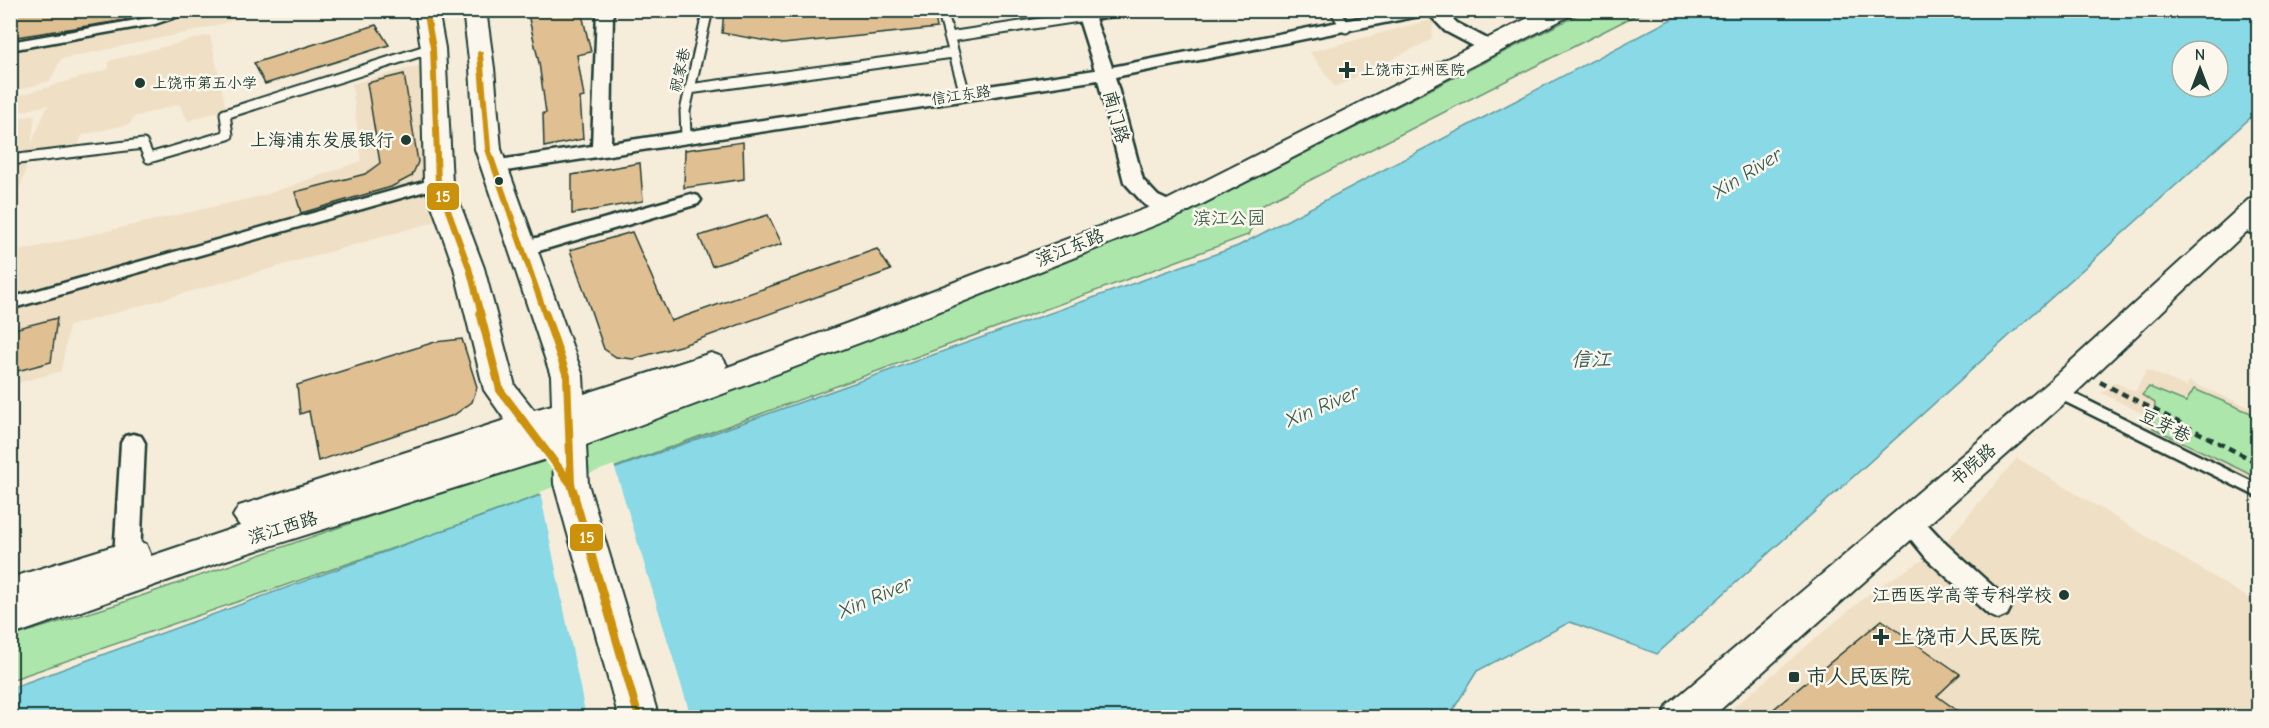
<svg xmlns="http://www.w3.org/2000/svg" width="2269" height="728" font-family="'Comic Neue','LXGW WenKai TC',sans-serif">
<style>
.built{fill:#efdfc4}
.green{fill:#ade6ab;stroke:#669270;stroke-width:1.5}
.water{fill:#89d9e6;stroke:#5f9b9f;stroke-width:1.5;fill-rule:evenodd}
.pier{fill:#f6ecda}
.building{fill:#e0c092;stroke:#1f3d34;stroke-width:1.5}
.lines{fill:none;stroke-linecap:round;stroke-linejoin:round}
.service-far1-casing{stroke:#1f3d34;stroke-width:13}
.service-casing{stroke:#1f3d34;stroke-width:16}
.pedestrian-casing{stroke:#1f3d34;stroke-width:5}
.minor-casing{stroke:#1f3d34;stroke-width:5}
.secondary-casing{stroke:#1f3d34;stroke-width:4}
.path{stroke:#1f3d34;stroke-width:4.5;stroke-dasharray:7 5;stroke-linecap:butt}
.service-far1{stroke:#fbf7ec;stroke-width:9}
.service{stroke:#fbf7ec;stroke-width:11}
.pedestrian{fill:#fbf7ec;fill-rule:evenodd}
.minor{fill:#fbf7ec;fill-rule:evenodd}
.secondary{fill:#fbf7ec;fill-rule:evenodd}
.bus-1-far1-casing{stroke:#fbf7ec;stroke-width:10}
.bus-1-casing{stroke:#fbf7ec;stroke-width:13}
.bus-1-far1{stroke:#cc910a;stroke-width:6}
.bus-1{stroke:#cc910a;stroke-width:8}
.poi-dot{fill:#1f3d34;stroke:#fbf7ec;stroke-width:2}
.labels{text-anchor:middle;dominant-baseline:central;stroke-width:5;stroke-linejoin:round;paint-order:stroke}
.far-street-label{font-size:15px;fill:#1f3d34;stroke:#fbf7ec}
.far-poi-label{font-size:15px;fill:#1f3d34;stroke:#fbf7ec;text-anchor:start}
.street-label{font-size:18px;fill:#1f3d34;stroke:#fbf7ec}
.poi-label{font-size:18px;fill:#1f3d34;stroke:#fbf7ec;text-anchor:end}
.park-label{font-size:18px;fill:#3b5f4c;stroke:#fbf7ec}
.water-label{font-size:20px;font-style:italic;fill:#345c58;stroke:#fbf7ec}
.near-poi-label{font-size:21px;fill:#1f3d34;stroke:#fbf7ec;text-anchor:start}
.line-badge{stroke:#fbf7ec;stroke-width:2}
.badge-label{font-size:16px;text-anchor:middle;font-weight:bold;fill:#fff}
</style>
<rect width="100%" height="100%" fill="#f6ecda"/>
<filter id="ink" filterUnits="userSpaceOnUse"><feTurbulence type="fractalNoise" baseFrequency=".0167" numOctaves="2"/><feDisplacementMap in="SourceGraphic" scale="12" xChannelSelector="R" yChannelSelector="G"/><feConvolveMatrix kernelMatrix="1 2 1 2 8 2 1 2 1" color-interpolation-filters="sRGB"/></filter>
<g filter="url(#ink)">
<path class="built" d="M11 11H269L190 32 61 59 50 81 11 92Z
M1434 19 1431 40 1335 87 1310 52Z
M210 35 226 109 188 121 179 104 134 117 130 124 82 135 76 152 28 157 25 173 11 210V120L35 115 31 145 48 105 11 114V98L109 69V61Z
M421 65 434 222 69 326 61 371 11 385 10 253 265 195 361 161 352 84Z
M2147 370 2187 387 2188 381 2258 411V484L2144 430 2151 418 2102 393 2115 382 2135 392Z
M2017 458 2258 604V717L1721 718 1876 588 1937 552Z"/>
<path class="green" d="M1585 11H1654L1636 15 1263 204 1248 235 431 535 11 680 10 637 118 604 646 421 1191 211Z
M2149 387 2186 402 2194 389 2258 416V478L2153 428 2155 403 2142 395Z"/>
<path class="water" d="M1687 11H2258V111L1657 654 1570 622 1477 671 1448 718H11V688L571 484 1238 246ZM2182 51H2218V87H2182Z"/>
<path class="pier" d="M614 465 691 717H586L540 492Z"/>
<path class="building" d="M17 10H125L126 20 10 38V25Z
M527 10H581L591 52 577 55 584 97 580 98 583 139 544 147 543 113H546L539 63Z
M724 10H934L937 28 783 44 722 33Z
M376 25 389 45 265 84 254 63Z
M404 74 418 162 412 176 391 187 301 213 295 192 365 174 380 163 367 83Z
M743 142 744 179 684 188 685 150Z
M640 163 643 201 572 214V175Z
M768 215 782 244 712 266 699 236Z
M632 232 671 321 877 249 891 270 683 345 633 359 616 357 604 349 570 250Z
M57 318 51 362 10 373V330Z
M462 339 477 387 472 402 454 415 318 461 309 411 300 414 297 385 435 342Z
M1882 620 1960 674 1937 696 1966 717H1764Z"/>
<g class="lines">
<defs>
<path id="service-far1" d="M942 10 965 94
M1335 10 1346 28
M949 37 1125 10
M689 89 953 53
M686 136 685 111 708 10
M10 160 143 144 149 158 228 135 225 114 432 48"/>
<path id="service" d="M2058 392 2258 491"/>
<path id="pedestrian" d="M176 10H197L155 24 10 50V42L154 17Z
M438 178 445 183 443 186 10 309V298Z"/>
<path id="minor" d="M597 10H613L611 143 1095 70 1076 10H1092L1112 67 1399 10H1444L1457 23 1495 43 1498 47 1495 51H1483L1445 31 1429 14 1115 77 1143 180 1158 196 1175 204 1178 209 1175 214 1168 215 1161 214 1144 204 1124 182 1098 80 493 173 486 171 483 167 486 163 493 161 592 146Z
M691 194 698 196 701 200 698 204 522 256 515 254 512 249 515 244Z
M2242 214 2258 221V236L2235 226 2232 221 2235 216Z
M133 434 141 436 145 443 140 557 136 565 127 568 118 565 114 557 121 443 125 436Z
M1908 510 1917 513 1946 544 2007 599 2011 607 2007 615 1998 619 1989 615 1928 560 1895 520 1899 513Z"/>
<path id="secondary" d="M415 10H438L445 48 452 183 484 268 515 386 534 410 552 405 551 376 475 149 470 68 463 10H486L494 68 501 149 583 376 584 394 711 353 722 357 727 365 725 368 848 323 1163 202 1544 10H1574L1571 15 1183 214 870 339 586 445 588 484 659 718H619L554 484 553 457 226 560 10 636V578L133 540 146 544 151 556 240 526 233 516 239 506 505 420 484 390 454 268 424 183 421 48Z
M2258 197V221L2068 400 1711 718H1662L1668 705 2046 384 2248 200Z"/>
</defs>
<use href="#service-far1" class="service-far1-casing"/>
<use href="#service" class="service-casing"/>
<use href="#pedestrian" class="pedestrian-casing"/>
<use href="#minor" class="minor-casing"/>
<use href="#secondary" class="secondary-casing"/>
<path class="path" d="M2100 382 2258 463"/>
<use href="#service-far1" class="service-far1"/>
<use href="#service" class="service"/>
<use href="#pedestrian" class="pedestrian"/>
<use href="#minor" class="minor"/>
<use href="#secondary" class="secondary"/>
<defs>
<path id="bus-1-far1" d="M426 10 433 48 438 183 469 268 481 314
M480 54 488 149 545 314"/>
<path id="bus-1" d="M480 312 500 390 571 484 639 718
M545 312 567 376 571 484 575 496"/>
</defs>
<use href="#bus-1-far1" class="bus-1-far1-casing"/>
<use href="#bus-1" class="bus-1-casing"/>
<use href="#bus-1-far1" class="bus-1-far1"/>
<use href="#bus-1" class="bus-1"/>
</g>
</g>
<g class="poi-dot">
<path d="M1344 61h6v6h6v6h-6v6h-6v-6h-6v-6h6z"/>
<circle cx="140" cy="83" r="6"/>
<circle cx="406" cy="140" r="6"/>
<circle cx="499" cy="181" r="5"/>
<circle cx="2064" cy="595" r="6"/>
<path d="M1878 628h6v6h6v6h-6v6h-6v-6h-6v-6h6z"/>
<rect x="1788" y="671" width="12" height="12" rx="3"/>
</g>
<g class="labels">
<g class="far-street-label">
<text transform="translate(680 70) rotate(-77)">祝家巷</text>
<text transform="translate(961 95) rotate(-8)">信江东路</text>
</g>
<g class="far-poi-label">
<text x="1360" y="70">上饶市江州医院</text>
<text x="152" y="83">上饶市第五小学</text>
</g>
<g class="street-label">
<text transform="translate(1116 117) rotate(75)">南门路</text>
<text transform="translate(1070 248) rotate(-22)">滨江东路</text>
<text transform="translate(2165 426) rotate(26)">豆芽巷</text>
<text transform="translate(1973 465) rotate(-41)">书院路</text>
<text transform="translate(283 528) rotate(-17)">滨江西路</text>
</g>
<g class="poi-label">
<text x="394" y="140">上海浦东发展银行</text>
<text x="2052" y="595">江西医学高等专科学校</text>
</g>
<g class="park-label">
<text x="1229" y="218">滨江公园</text>
</g>
<g class="water-label">
<text transform="translate(1747 173) rotate(-32)">Xin River</text>
<text x="1591" y="359">信江</text>
<text transform="translate(1322 406) rotate(-23)">Xin River</text>
<text transform="translate(875 597) rotate(-23)">Xin River</text>
</g>
<g class="near-poi-label">
<text x="1894" y="637">上饶市人民医院</text>
<text x="1806" y="677">市人民医院</text>
</g>
</g>
<g class="line-badge">
<rect x="426" y="182" width="34" height="29" rx="6" fill="#cc910a"/>
<rect x="569" y="523" width="35" height="29" rx="6" fill="#cc910a"/>
</g>
<g class="badge-label">
<text x="443" y="202">15</text>
<text x="587" y="543">15</text>
</g>
<rect width="2269" height="728" fill="none" stroke="#fbf7ec" stroke-width="36"/>
<rect x="18" y="18" width="2233" height="692" fill="none" stroke="#1f3d34" stroke-width="2" filter="url(#ink)"/>
<g transform="translate(2200 69)"><circle r="28" fill="#fbf7ec" stroke="#a3ada2" stroke-width="1.5"/>
<path d="M0-4.5L10 22L0 15L-10 22Z" fill="#1f3d34"/>
<text y="-9" font-size="16" font-weight="bold" text-anchor="middle" fill="#1f3d34">N</text>
</g>
</svg>
